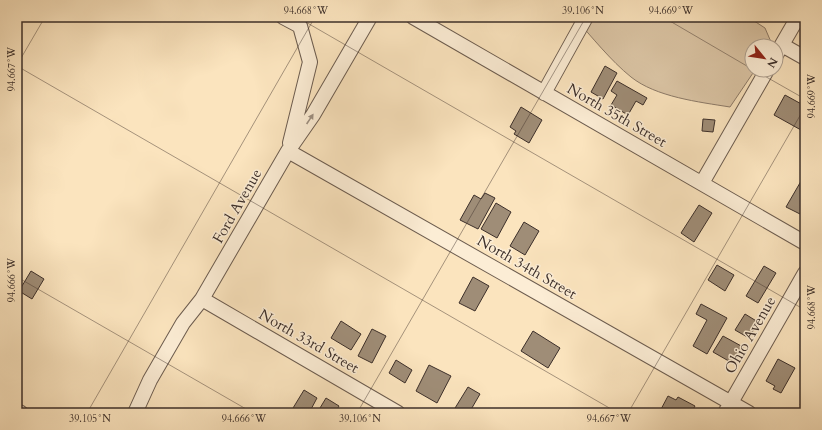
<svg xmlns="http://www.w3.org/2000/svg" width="822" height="430" font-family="Cardo,serif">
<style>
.green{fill:#dbc5a5;stroke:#8c7a68}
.building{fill:#9f8d77;stroke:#3c2f2a}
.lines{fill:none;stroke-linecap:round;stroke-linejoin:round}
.minor-casing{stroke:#6c5c4f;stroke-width:16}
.minor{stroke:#fcedd5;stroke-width:14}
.oneway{fill:#9c8e80}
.ticks{fill:none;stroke:#3c2f2a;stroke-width:1;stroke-opacity:0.45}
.labels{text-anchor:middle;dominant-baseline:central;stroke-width:3;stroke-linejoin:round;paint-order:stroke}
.street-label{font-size:15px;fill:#3c2f2a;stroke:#fcedd5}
.neatline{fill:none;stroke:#3c2f2a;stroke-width:1.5}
.ticks-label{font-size:10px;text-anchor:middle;fill:#3c2f2a}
</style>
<rect width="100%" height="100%" fill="#fbe4be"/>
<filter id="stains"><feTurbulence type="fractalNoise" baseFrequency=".005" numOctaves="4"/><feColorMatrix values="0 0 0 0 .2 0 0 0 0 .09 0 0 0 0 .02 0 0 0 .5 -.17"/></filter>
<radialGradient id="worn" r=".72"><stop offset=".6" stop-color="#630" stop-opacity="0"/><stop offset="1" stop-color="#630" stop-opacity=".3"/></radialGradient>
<path class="green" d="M574 17H748L765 28 771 42 769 46H752V70H755L730 107C699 102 656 97 631 77 611 61 591 36 574 17Z"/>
<path class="building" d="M605 66 617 73 603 99 591 92Z
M617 81 647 98 643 105 636 101 628 115 611 105 617 95 611 91Z
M785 95 805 106V123L801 130 774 115Z
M521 107 542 120 529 143 514 134 516 131 510 127Z
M703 119 715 120 713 132 702 131Z
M804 176 805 204 800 214 786 207Z
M485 193 495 198 478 229 460 220 474 195 481 199Z
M496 203 511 212 497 238 481 229Z
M699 205 712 213 694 242 681 233Z
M524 222 539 231 525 255 510 246Z
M717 265 734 275 725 291 708 280Z
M764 266 776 273 758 303 746 296Z
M31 271 44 279 32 299 19 291Z
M473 277 489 286 475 311 459 303Z
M701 304 727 318 707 354 693 346 707 320 696 314Z
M745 314 758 322 749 338 735 330Z
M341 321 361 334 351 350 331 338Z
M372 329 386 336 372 363 358 356Z
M533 331 560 348 548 368 521 351Z
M723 336 743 347 734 364 713 352Z
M778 359 795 368 781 393 773 389 775 386 766 381Z
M396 360 412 370 405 383 389 373Z
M429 365 451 376 437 403 416 391Z
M468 387 480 394 469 413H452Z
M304 390 317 398 309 413H290Z
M805 395V407L800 405Z
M668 396 676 400 678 397 695 406 691 413H659Z
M326 398 339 406 335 413H317Z"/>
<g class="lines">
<defs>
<path id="minor" d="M283 17 300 26 310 62 290 143
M413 17 805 243
M782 45 805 58
M776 55 798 17
M544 93 586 17
M288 151 749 413
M702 183 767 70
M202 299 398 413
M17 411 21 413
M135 413 150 380 183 323 202 299 288 151 313 115 370 17
M725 413 805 273"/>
</defs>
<use href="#minor" class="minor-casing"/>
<use href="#minor" class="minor"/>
</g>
<defs><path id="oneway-solid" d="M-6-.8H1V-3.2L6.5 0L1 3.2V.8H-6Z"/></defs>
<use class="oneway" href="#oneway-solid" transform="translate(310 119) rotate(-56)"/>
<path class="ticks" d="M297 17 805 310M663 17 752 69M17 65 45 17M17 66 618 413M754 70 805 99M17 277 253 413M87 413 315 17M357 413 586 17M628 413 805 107"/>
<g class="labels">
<g class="street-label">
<text transform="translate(617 115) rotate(30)">North 35th Street</text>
<text transform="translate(237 206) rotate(-60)">Ford Avenue</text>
<text transform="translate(527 267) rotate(30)">North 34th Street</text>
<text transform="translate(750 335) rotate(-60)">Ohio Avenue</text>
<text transform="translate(309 341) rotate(30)">North 33rd Street</text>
</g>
</g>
<rect width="822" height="430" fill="none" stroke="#fbe4be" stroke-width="44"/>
<g transform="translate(764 58) rotate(120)"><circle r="19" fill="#fcedd5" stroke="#afa191"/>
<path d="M0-3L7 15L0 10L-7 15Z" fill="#8f2418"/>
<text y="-6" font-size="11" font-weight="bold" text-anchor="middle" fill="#3c2f2a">N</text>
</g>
<rect x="22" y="22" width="778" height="386" class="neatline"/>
<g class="ticks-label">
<text x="306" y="14">94.668°W</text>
<text x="583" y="14">39.106°N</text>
<text x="671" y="14">94.669°W</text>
<text transform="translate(11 69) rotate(-90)" y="4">94.667°W</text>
<text transform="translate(811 96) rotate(-90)" y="4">94.669°W</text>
<text transform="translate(11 280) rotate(-90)" y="4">94.666°W</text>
<text transform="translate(811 307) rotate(-90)" y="4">94.668°W</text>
<text x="90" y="422">39.105°N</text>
<text x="244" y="422">94.666°W</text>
<text x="360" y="422">39.106°N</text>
<text x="609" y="422">94.667°W</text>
</g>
<rect width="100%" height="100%" filter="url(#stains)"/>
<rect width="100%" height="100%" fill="url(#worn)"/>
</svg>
